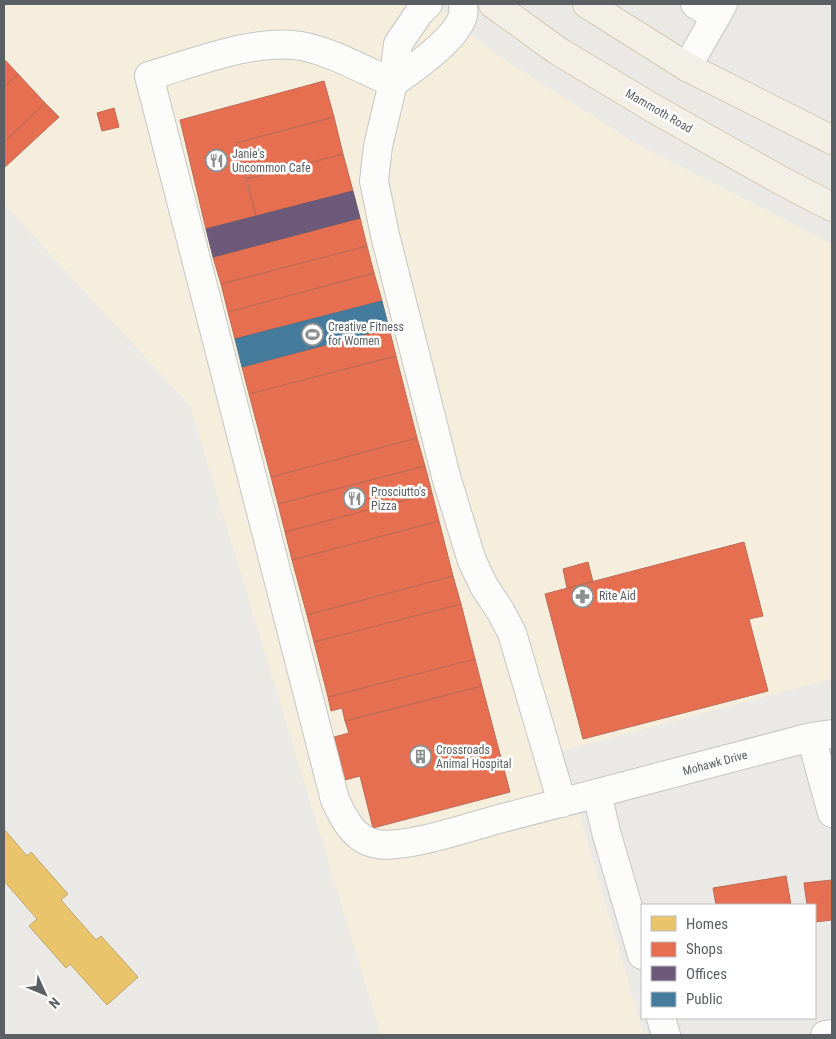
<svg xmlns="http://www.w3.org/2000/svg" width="836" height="1039" font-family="'Roboto Condensed',sans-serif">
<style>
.commercial{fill:#f6eedd}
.homes{fill:#e9c46a;stroke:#bea668}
.shops{fill:#e76f51;stroke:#bd6a56}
.offices{fill:#6d597a;stroke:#675b73}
.public{fill:#457b9d;stroke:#4b738c}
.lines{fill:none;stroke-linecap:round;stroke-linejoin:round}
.minor-casing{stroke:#c6c6c5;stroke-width:30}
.major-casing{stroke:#d4c9b2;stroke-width:30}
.minor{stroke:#fcfcfb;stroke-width:28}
.major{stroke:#f2efe7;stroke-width:28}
.labels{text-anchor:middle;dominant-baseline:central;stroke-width:5;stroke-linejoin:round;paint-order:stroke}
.street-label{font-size:12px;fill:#5a5f63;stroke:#fff}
.poi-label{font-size:12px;fill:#5a5f63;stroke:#fff;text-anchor:start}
</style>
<rect width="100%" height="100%" fill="#ebe9e5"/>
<path class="commercial" d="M4 4H436L494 53 635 143 832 244V679L561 751 644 1035H381L190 406 4 204Z"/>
<path class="homes" d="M4 829 27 856 31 852 68 894 61 900 96 940 101 936 138 977 107 1005 70 964 66 968 29 926 37 919 4 881Z"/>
<path class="shops" d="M4 59 18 74 4 87Z
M18 74 45 103 4 142V87Z
M324 81 334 117 236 143 256 216 206 229 180 120Z
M45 103 59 117 4 168V142Z
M114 108 119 127 102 131 97 113Z
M334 117 343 154 247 179 236 143Z
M343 154 353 191 256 216 247 179Z
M360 218 367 246 221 284 213 257Z
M367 246 374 273 228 312 221 284Z
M374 273 382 301 235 339 228 312Z
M389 328 396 356 249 394 242 367Z
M396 356 417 438 271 477 249 394Z
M417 438 425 466 278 504 271 477Z
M425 466 432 493 285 532 278 504Z
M432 493 439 521 292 560 285 532Z
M439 521 453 576 307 615 292 560Z
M744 542 763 616 749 619 768 691 583 739 545 594Z
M588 562 593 582 567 588 563 569Z
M453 576 461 604 314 642 307 615Z
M461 604 475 659 328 697 314 642Z
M475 659 482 686 345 721 342 708 331 711 328 697Z
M482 686 510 792 373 828 360 776 345 780 334 737 349 733 345 721Z
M786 876 791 905H716L713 888Z
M832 880V920L815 922V905H807L804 883Z"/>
<path class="offices" d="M353 191 360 218 213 257 206 229Z"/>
<path class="public" d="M382 301 389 328 242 367 235 339Z"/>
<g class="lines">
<defs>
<path id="minor" d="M695 4 716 17
M687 67 723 4
M393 83C413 69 457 39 463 15 464 12 463 7 463 4
M393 83 398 44 419 13 428 4
M811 737 832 813
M597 793 606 832 642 955
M562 803 512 633 501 612 484 586 472 561 447 480 385 235 374 181 378 146 393 83C366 71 330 51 301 46 255 38 194 63 149 76L335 800C344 819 354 840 377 844 406 849 469 827 499 819 603 792 707 765 811 737L832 734
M661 1018 666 1035
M825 1035 832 1034"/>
<path id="major" d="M493 4 558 51 651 107 780 180 832 207
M587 4 687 67 832 140"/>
</defs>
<use href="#minor" class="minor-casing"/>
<use href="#major" class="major-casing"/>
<use href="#minor" class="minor"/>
<use href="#major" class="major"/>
</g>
<defs>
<symbol id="restaurant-ring" viewBox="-11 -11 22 22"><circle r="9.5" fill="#fff" stroke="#8d8f90" stroke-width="1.5"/><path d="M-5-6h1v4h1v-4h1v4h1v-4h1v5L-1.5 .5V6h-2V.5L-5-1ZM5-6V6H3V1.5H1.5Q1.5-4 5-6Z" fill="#8d8f90"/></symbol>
<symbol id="stadium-ring" viewBox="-11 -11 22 22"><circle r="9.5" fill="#fff" stroke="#8d8f90" stroke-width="1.5"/><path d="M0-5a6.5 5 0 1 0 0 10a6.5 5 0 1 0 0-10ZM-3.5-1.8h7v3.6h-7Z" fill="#8d8f90"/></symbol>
<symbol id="pharmacy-ring" viewBox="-11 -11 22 22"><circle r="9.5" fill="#fff" stroke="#8d8f90" stroke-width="1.5"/><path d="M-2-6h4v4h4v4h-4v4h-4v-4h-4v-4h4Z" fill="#8d8f90"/></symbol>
<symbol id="building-ring" viewBox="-11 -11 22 22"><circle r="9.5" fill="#fff" stroke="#8d8f90" stroke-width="1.5"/><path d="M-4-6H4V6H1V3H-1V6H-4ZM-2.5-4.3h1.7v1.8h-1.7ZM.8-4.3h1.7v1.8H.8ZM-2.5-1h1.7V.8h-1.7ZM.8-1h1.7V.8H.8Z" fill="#8d8f90"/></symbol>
</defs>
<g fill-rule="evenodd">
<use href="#restaurant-ring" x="204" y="148" width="25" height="25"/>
<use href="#stadium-ring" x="300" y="322" width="25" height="25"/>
<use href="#restaurant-ring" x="342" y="486" width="25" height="25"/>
<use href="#pharmacy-ring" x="570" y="584" width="25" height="25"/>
<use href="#building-ring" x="408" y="744" width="25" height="25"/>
</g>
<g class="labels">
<g class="street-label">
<text transform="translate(659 111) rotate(30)">Mammoth Road</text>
<text transform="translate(715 763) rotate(-15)">Mohawk Drive</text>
</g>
<g class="poi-label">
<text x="232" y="154">Janie's<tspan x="232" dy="14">Uncommon Cafe</tspan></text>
<text x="328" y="327">Creative Fitness<tspan x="328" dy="14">for Women</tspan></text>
<text x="371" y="492">Prosciutto's<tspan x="371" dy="14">Pizza</tspan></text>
<text x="599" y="596">Rite Aid</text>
<text x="436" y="750">Crossroads<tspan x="436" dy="14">Animal Hospital</tspan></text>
</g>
</g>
<rect width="836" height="1039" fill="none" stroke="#5a5f63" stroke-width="10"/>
<rect x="641" y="904" width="175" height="115" fill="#ffffff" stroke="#bdbfc1"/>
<rect x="651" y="916" width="25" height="15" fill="#e9c46a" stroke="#bdbfc1"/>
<text x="686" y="929" font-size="15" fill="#5a5f63">Homes</text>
<rect x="651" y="942" width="25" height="15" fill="#e76f51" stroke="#bdbfc1"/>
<text x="686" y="954" font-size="15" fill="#5a5f63">Shops</text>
<rect x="651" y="966" width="25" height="15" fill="#6d597a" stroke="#bdbfc1"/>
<text x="686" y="979" font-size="15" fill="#5a5f63">Offices</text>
<rect x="651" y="992" width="25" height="15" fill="#457b9d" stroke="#bdbfc1"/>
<text x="686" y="1004" font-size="15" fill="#5a5f63">Public</text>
<g transform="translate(45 994) rotate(134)" stroke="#ffffff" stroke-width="4" paint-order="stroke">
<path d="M0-4L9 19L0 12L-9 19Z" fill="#5a5f63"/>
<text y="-8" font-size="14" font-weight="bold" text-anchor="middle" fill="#5a5f63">N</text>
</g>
</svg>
